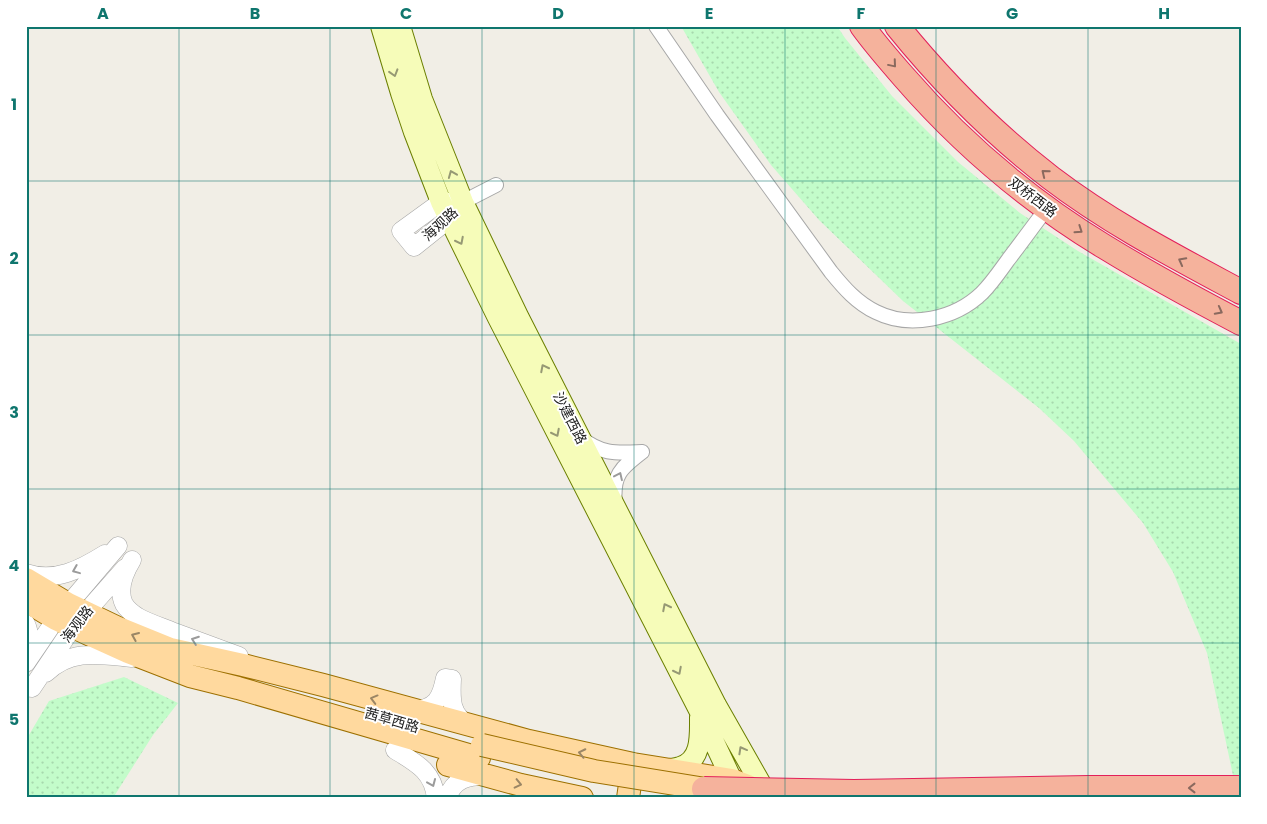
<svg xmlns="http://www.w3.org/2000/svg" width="1267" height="824" font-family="Poppins,'Noto Sans SC',sans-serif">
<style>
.park{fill:url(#park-dots)}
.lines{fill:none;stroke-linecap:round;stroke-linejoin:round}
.minor-casing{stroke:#a7a7a7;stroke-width:16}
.tertiary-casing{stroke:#a7a7a7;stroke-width:19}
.secondary-casing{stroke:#6b7f00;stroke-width:22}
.primary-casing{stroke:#9d7000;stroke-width:24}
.trunk-casing{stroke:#e31f5a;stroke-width:26}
.minor{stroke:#fff;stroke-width:14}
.tertiary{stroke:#fff;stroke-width:18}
.secondary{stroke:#f6fcb9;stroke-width:20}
.primary{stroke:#ffd99e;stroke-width:22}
.trunk{stroke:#f5b29c;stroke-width:24}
.primary-bridge-casing{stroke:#9d7000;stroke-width:24;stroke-linecap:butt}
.trunk-bridge-casing{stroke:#e31f5a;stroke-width:26;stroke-linecap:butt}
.primary-bridge{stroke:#ffd99e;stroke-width:22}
.trunk-bridge{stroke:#f5b29c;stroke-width:24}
.oneway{stroke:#8a695e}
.oneway2{stroke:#969974}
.oneway3{stroke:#9b9b9b}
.oneway4{stroke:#9b8665}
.grid{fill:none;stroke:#0f766e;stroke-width:1;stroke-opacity:0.55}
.labels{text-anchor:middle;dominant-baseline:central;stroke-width:4;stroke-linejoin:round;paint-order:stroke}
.street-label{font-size:14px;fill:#202020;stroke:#fff}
.neatline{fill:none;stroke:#0f766e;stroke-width:2}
.grid-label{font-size:16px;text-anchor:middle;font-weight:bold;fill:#0f766e}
</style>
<defs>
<pattern id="park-dots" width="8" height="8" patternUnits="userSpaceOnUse" patternTransform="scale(1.25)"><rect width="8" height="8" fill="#c3fcca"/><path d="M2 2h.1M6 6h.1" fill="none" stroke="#a7d8ad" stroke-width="1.8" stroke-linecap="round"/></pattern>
</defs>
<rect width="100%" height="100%" fill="#f1eee6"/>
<path class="park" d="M681 26H837L845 38 892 96 958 162 1020 213 1078 251 1241 344V779L1234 780 1207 653 1173 572 1143 523 1074 441 1039 408 903 301 819 220 771 165 719 92Z
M124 677 178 703 153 735 113 798H26V740L49 701Z"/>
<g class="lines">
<defs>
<path id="minor" d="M656 26 717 115 831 272C844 288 857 303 876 312 910 329 955 319 982 293 992 283 1000 271 1008 260 1021 243 1034 225 1047 208
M463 202 496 185
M581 438C602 455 617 453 642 452
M615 504C612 475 621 468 642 452"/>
<path id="tertiary" d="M441 202H463L449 219 414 247 401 231Z
M132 560C124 573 117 589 124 604 127 609 133 614 138 617 149 623 162 627 174 632 196 640 217 648 239 656
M26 573C55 583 81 569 105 554
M26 624C30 633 30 642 26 652
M26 663 56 619 118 546
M46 673C71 648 101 655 132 658
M32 688 73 627 125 568
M413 710C436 709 441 698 445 678L452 679C451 699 450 715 470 726
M395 750C416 763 433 771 436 798
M447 798C454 779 467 776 485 776"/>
<path id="secondary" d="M381 26 401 93 414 132 441 202 498 318 700 712 737 791
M400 26 422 99 463 202 518 316 716 705 766 793 767 798
M664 769C669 769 675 769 680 767 702 761 700 735 700 717"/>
<path id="primary" d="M26 579 68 604 116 627 180 653
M26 601 56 619 73 627 128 652 190 676 238 688 479 758
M166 648 243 665 323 685 529 741 633 764 732 780 748 786
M448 765 521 785 582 798
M628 798 633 764"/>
<path id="trunk" d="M862 26C875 44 889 60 903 76 961 143 1029 201 1105 247 1149 274 1195 299 1241 323
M897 26C943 83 994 134 1051 178 1110 223 1176 257 1241 292"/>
</defs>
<use href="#minor" class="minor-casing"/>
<use href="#tertiary" class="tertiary-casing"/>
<use href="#secondary" class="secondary-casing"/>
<use href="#primary" class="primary-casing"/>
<use href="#trunk" class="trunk-casing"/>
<use href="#minor" class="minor"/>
<use href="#tertiary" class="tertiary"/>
<use href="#secondary" class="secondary"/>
<use href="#primary" class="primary"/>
<use href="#trunk" class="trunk"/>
<defs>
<path id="primary-bridge" d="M482 745 594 771 724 792"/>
<path id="trunk-bridge" d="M704 789 854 792 1089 788H1241"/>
</defs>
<use href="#primary-bridge" class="primary-bridge-casing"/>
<use href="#trunk-bridge" class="trunk-bridge-casing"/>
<use href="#primary-bridge" class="primary-bridge"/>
<use href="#trunk-bridge" class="trunk-bridge"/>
</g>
<defs><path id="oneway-chevron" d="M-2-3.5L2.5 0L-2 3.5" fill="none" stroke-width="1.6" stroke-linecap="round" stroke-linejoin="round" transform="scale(1.25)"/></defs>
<g class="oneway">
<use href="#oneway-chevron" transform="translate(893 64) rotate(50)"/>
<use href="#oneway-chevron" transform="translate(1045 173) rotate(-141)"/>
<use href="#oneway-chevron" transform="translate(1079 230) rotate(34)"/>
<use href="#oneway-chevron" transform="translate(1182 261) rotate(-152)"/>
<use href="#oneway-chevron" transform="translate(1219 311) rotate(28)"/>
<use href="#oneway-chevron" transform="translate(1192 788) rotate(180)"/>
</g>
<g class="oneway2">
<use href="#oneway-chevron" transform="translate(394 73) rotate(73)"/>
<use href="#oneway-chevron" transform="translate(452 174) rotate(-112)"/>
<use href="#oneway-chevron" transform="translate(460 241) rotate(63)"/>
<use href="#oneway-chevron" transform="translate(544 368) rotate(-117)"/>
<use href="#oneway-chevron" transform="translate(556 433) rotate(63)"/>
<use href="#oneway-chevron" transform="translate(666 607) rotate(-117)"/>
<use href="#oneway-chevron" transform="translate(678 671) rotate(63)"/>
<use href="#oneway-chevron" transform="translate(742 750) rotate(-119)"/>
</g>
<g class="oneway3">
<use href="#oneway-chevron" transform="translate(619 476) rotate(-65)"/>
<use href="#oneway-chevron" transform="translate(76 570) rotate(158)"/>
<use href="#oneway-chevron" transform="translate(195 640) rotate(-160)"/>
<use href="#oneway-chevron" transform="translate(432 783) rotate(67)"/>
</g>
<g class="oneway4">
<use href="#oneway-chevron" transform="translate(135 636) rotate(-157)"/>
<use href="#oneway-chevron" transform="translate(374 699) rotate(-165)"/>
<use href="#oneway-chevron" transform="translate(582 753) rotate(-168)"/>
<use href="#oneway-chevron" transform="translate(518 784) rotate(13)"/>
</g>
<path class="grid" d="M179 26V798M330 26V798M482 26V798M634 26V798M785 26V798M936 26V798M1088 26V798M26 181H1241M26 335H1241M26 489H1241M26 643H1241"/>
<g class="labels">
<g class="street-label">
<text transform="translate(1033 197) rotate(37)">双桥西路</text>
<text transform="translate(440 224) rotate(-42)">海观路</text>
<text transform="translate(570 418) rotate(63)">沙建西路</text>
<text transform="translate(77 624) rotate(-52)">海观路</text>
<text transform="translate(392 720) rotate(16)">茜草西路</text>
</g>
</g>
<rect width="1267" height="824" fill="none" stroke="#ffffff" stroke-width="55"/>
<rect x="28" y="28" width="1212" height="768" class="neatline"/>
<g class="grid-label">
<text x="103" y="19">A</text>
<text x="255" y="19">B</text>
<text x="406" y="19">C</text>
<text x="558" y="19">D</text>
<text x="709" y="19">E</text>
<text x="861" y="19">F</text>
<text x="1012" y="19">G</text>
<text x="1164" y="19">H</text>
<text x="14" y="110">1</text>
<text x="14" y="264">2</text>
<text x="14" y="418">3</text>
<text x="14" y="571">4</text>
<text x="14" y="725">5</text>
</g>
</svg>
